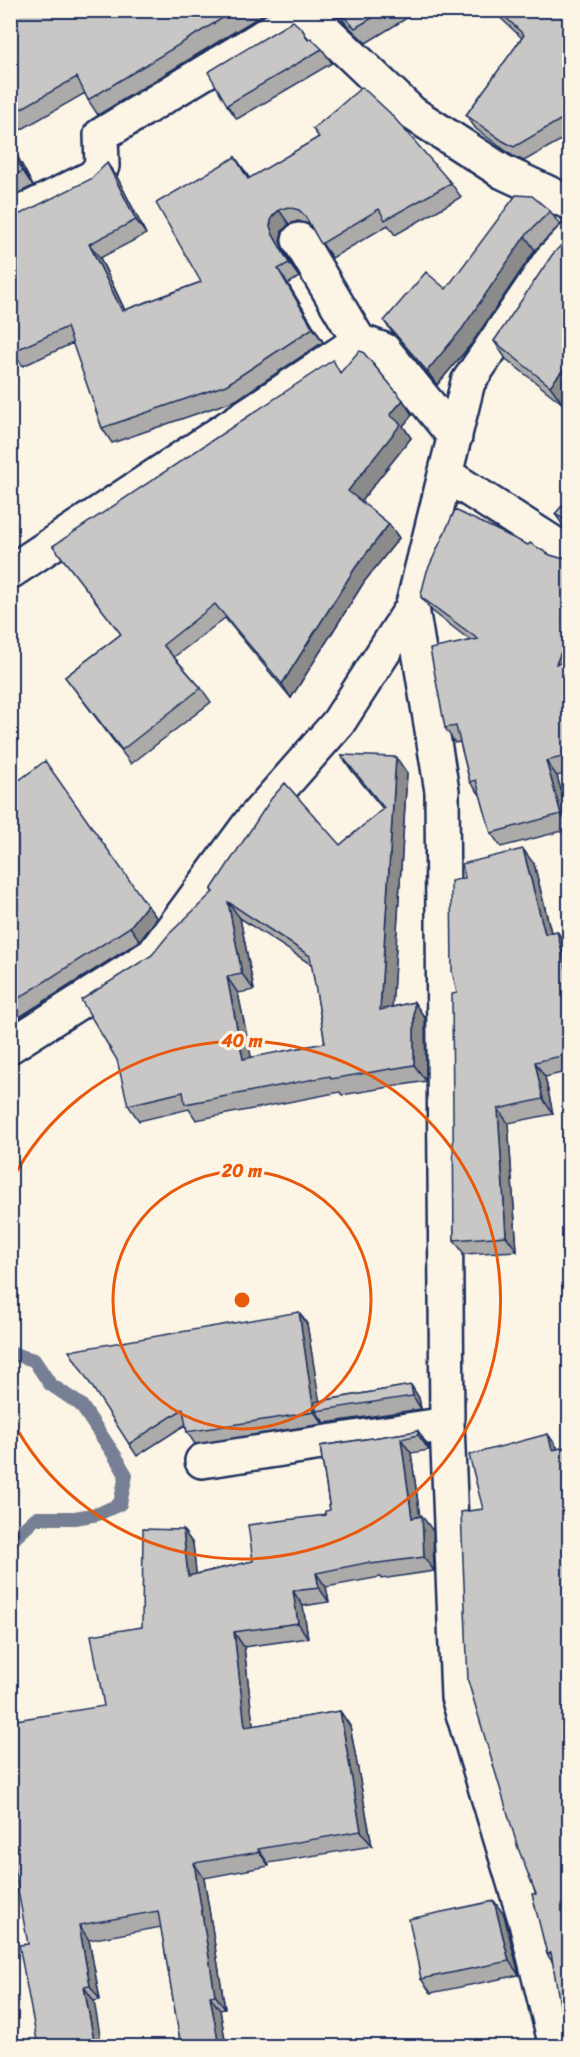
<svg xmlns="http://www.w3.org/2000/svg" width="580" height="2057" font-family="Sriracha,sans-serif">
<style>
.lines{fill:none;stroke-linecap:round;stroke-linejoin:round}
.stream{stroke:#767f94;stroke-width:14}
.minor-casing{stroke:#1b2f5e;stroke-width:38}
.minor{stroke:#fcf5e5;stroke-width:33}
.wall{fill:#acabaa;stroke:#1b2f5e;stroke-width:1.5;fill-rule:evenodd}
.shaded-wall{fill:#8c8b8b;stroke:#1b2f5e;stroke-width:1.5}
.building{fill:#c8c7c6;stroke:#1b2f5e;stroke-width:1.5;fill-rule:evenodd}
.ring{fill:none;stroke:#e8590c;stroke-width:3}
.centre{fill:#e8590c;stroke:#fcf5e5;stroke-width:3}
.ring-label{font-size:18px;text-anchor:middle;font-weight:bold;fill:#e8590c;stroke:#fcf5e5;stroke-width:6;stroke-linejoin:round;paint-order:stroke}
</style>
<rect width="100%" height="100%" fill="#fcf5e5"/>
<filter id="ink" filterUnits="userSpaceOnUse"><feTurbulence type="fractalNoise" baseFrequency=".0167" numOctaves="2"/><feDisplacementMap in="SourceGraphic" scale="12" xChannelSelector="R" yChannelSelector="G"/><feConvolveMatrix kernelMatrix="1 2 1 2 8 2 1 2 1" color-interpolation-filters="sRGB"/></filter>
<g filter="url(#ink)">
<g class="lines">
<path class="stream" d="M10 1353 34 1360 50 1384 81 1405 119 1462 110 1448 126 1475 120 1504 98 1514 75 1518H36L10 1542"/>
<defs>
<path id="minor" d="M304 10 412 113 503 172 570 203
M10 218 93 177 102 166 101 135 307 10
M299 240 359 341 384 350 455 437
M445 474 570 554
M10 572 359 341
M412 608 442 791 447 1424 458 1697 525 1919 556 2046
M10 1046 153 955 250 823 338 723 412 608 468 382 550 261 570 240
M202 1461 447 1424"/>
</defs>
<use href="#minor" class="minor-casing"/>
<use href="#minor" class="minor"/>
</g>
<path class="wall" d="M10 10H270L98 115 88 100 85 93 10 136Z
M336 10H420L366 43 346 24Z
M492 10H570V135L524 161 513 156 476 129 466 115 522 38Z
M302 29 309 40 322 49 332 63 237 119 227 105Z
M313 129 451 183 461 197 395 235 388 225 332 258 311 227 309 224 298 221 289 224 282 231 280 241 283 250 299 277 288 284 323 342 236 400 112 443 102 428 73 343 23 366 12 352 117 177 146 234 100 258 125 310 201 282 235 157 250 179 319 137Z
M10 142 33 186 10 197Z
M550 211 560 225 535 250 472 343 437 385 394 335 384 321 446 289Z
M570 236V395L563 404 506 359 494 341Z
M341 372 412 415 403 426 411 438 361 501 389 524 399 538 364 582 291 698 225 618 174 657 201 688 211 702 131 764 65 677 121 634 53 546Z
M570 497V531L565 528 555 514Z
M550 555 560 558 568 556 570 555V772L557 776 570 822V829L501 847 491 833 481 796 470 782 460 742 455 743 445 728 471 641 432 611 421 597Z
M341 755 407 773 392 1007 414 1002 425 1018 426 1081 342 1095 340 1092 196 1120 189 1109 139 1121 128 1105 213 893 211 890 340 845 383 809 352 771ZM240 918 312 965 325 1043 251 1058 238 993 254 990Z
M10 787 157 918 140 941 10 1023Z
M534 864 551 932 567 946 570 955V1071L545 1077 553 1114 508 1123 517 1251 464 1254 454 1240 457 993Z
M299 1312 307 1324 319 1401 411 1385 419 1398 421 1409 325 1423 322 1420 323 1424 195 1444 187 1432 185 1425 137 1456 129 1444Z
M418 1431 428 1446 429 1450 411 1453 420 1517 433 1531 434 1571 381 1579 380 1577 326 1587 329 1602 303 1606 308 1638 244 1647 253 1726 340 1711 350 1726 372 1846 268 1863 269 1866 204 1878 225 2009 220 2010 226 2046H181L161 1927 89 1940 100 2000 94 2001 28 1944 142 1627 183 1530 193 1544 196 1574 253 1561 330 1510 320 1446Z
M557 1447 558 1449 553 1963 547 1954 536 1894 483 1509Z
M494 1901 504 1915 519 1975 431 1993 421 1979Z"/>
<path class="shaded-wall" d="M10 142 33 186 23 171 10 147Z
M235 157 245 171 258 194 248 179Z
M107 163 117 177 146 234 136 220Z
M279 210 289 224 282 231 280 241 283 250 299 277 289 263 273 235 270 226 272 217Z
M525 236 535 250 472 343 437 385 427 371Z
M89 244 100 258 132 326 122 311Z
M278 269 288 284 323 342 313 328Z
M570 361V395L563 404 550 386Z
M403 400 412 415 403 426 411 438 358 505 348 491 390 415Z
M389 524 399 538 364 582 291 698 282 684 355 568Z
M570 630V670L556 664Z
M396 757 407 773 391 1026 380 1010Z
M546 761 557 776 570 822V826L561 814Z
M523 849 534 864 555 949 545 934Z
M228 902 240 918 254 990 242 974Z
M147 905 157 918 140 941 130 927Z
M557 931 567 946 570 955V974L566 969Z
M227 977 238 993 255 1075 243 1059Z
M414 1002 425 1018 426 1081 414 1065Z
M535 1062 545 1077 553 1114 543 1099Z
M498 1109 508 1123 517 1251 506 1236Z
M299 1312 307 1324 321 1410 316 1411 322 1420 323 1424 314 1412Z
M411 1385 419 1398 421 1409 413 1396Z
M418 1431 428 1446 429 1450 418 1435Z
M548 1434 557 1447 562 1463 552 1450Z
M401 1439 411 1453 422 1532 412 1518Z
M422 1516 433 1531 434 1571 424 1557Z
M183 1530 193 1544 198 1591 188 1576Z
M316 1573 326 1587 329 1602 319 1588Z
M293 1591 303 1606 308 1638 298 1623Z
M234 1632 244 1647 255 1742 245 1727Z
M340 1711 350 1726 372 1846 361 1831Z
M258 1849 268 1863 269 1866 259 1852Z
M194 1863 204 1878 225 2009 215 1995Z
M494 1901 504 1915 519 1975 509 1961Z
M79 1925 89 1940 100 2000 90 1986Z
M84 1987 94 2001 102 2046H95Z
M210 1996 220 2010 226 2046H219Z"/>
<path class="building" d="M10 10H236L88 100 77 77 10 115Z
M337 10H386L355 28Z
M498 10H570V114L567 116 514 147 503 141 466 115 524 35Z
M293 21 302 29 308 40 311 38 322 49 227 105 208 72Z
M362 87 390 113 451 183 385 220 379 209 321 244 305 216 299 210 288 207 279 210 272 217 270 226 273 235 289 263 278 269 313 328 226 385 102 428 67 327 12 352 10 348V219L91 179 107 163 136 220 89 244 122 311 201 282 156 203 235 157 248 179 319 137 313 129Z
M10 147 23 171 10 177Z
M516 195 532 196 550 211 525 236 462 329 427 371 384 321 426 272 446 289Z
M570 236V361L550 386 494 341 552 255Z
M359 351 363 352 403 400 390 415 401 424 348 491 389 524 355 568 282 684 215 604 163 645 201 688 122 750 65 677 121 634 53 546 333 360 340 373Z
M570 497V523L555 514Z
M455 510 528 545 530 543 550 555 560 558 568 556 570 555V630L556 664 570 661V755L546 761 561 814 491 833 476 780 470 782 456 726 445 728 430 649 478 639 421 597V594L427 571Z
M341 755 396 757 380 1010 414 1002V1065L331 1079 330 1076 185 1104 183 1092 128 1105 117 1060 81 1000 152 955 169 934 213 892 211 890 271 799 285 783 340 845 384 808ZM228 902 310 956 325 1043 243 1059 227 977 242 974Z
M45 761 147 905 130 927 10 1004V787Z
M523 849 545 934 557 931 566 969 570 968V1054L535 1062 543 1099 498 1109 506 1236 454 1240 452 994 457 993 452 971 451 881 465 878 462 864Z
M299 1312 314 1412 187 1432 183 1409 129 1444 69 1351Z
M411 1385 413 1396 316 1411 315 1402Z
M418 1431V1435L401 1439 412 1518 422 1516 424 1557 371 1564 370 1562 316 1573 319 1588 293 1591 298 1623 234 1632 245 1727 340 1711 361 1831 258 1849 259 1852 194 1863 215 1995 210 1996 219 2046H181L158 1911 79 1925 90 1986 84 1987 95 2046H38L19 1945 28 1944 10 1848V1721L104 1706 91 1635 142 1627 143 1529 183 1530 188 1576 253 1561 248 1525 325 1515V1511L330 1510 320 1446Z
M548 1434 552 1450 570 1446V2046H567L551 1953 547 1954 532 1894H536L518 1848 468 1681 461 1512 483 1509 469 1455Z
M494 1901 509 1961 421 1979 409 1919Z"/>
</g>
<g class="ring">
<circle cx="242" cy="1300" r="129"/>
<path d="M11 1182A259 259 0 1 1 11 1418"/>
</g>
<circle cx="242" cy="1300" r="9" class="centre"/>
<g class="ring-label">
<text x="242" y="1047">40 m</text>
<text x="242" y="1177">20 m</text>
</g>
<rect width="580" height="2057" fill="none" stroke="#fcf5e5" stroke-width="36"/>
<rect x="18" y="18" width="544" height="2021" fill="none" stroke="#1b2f5e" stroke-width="2" filter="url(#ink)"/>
</svg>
